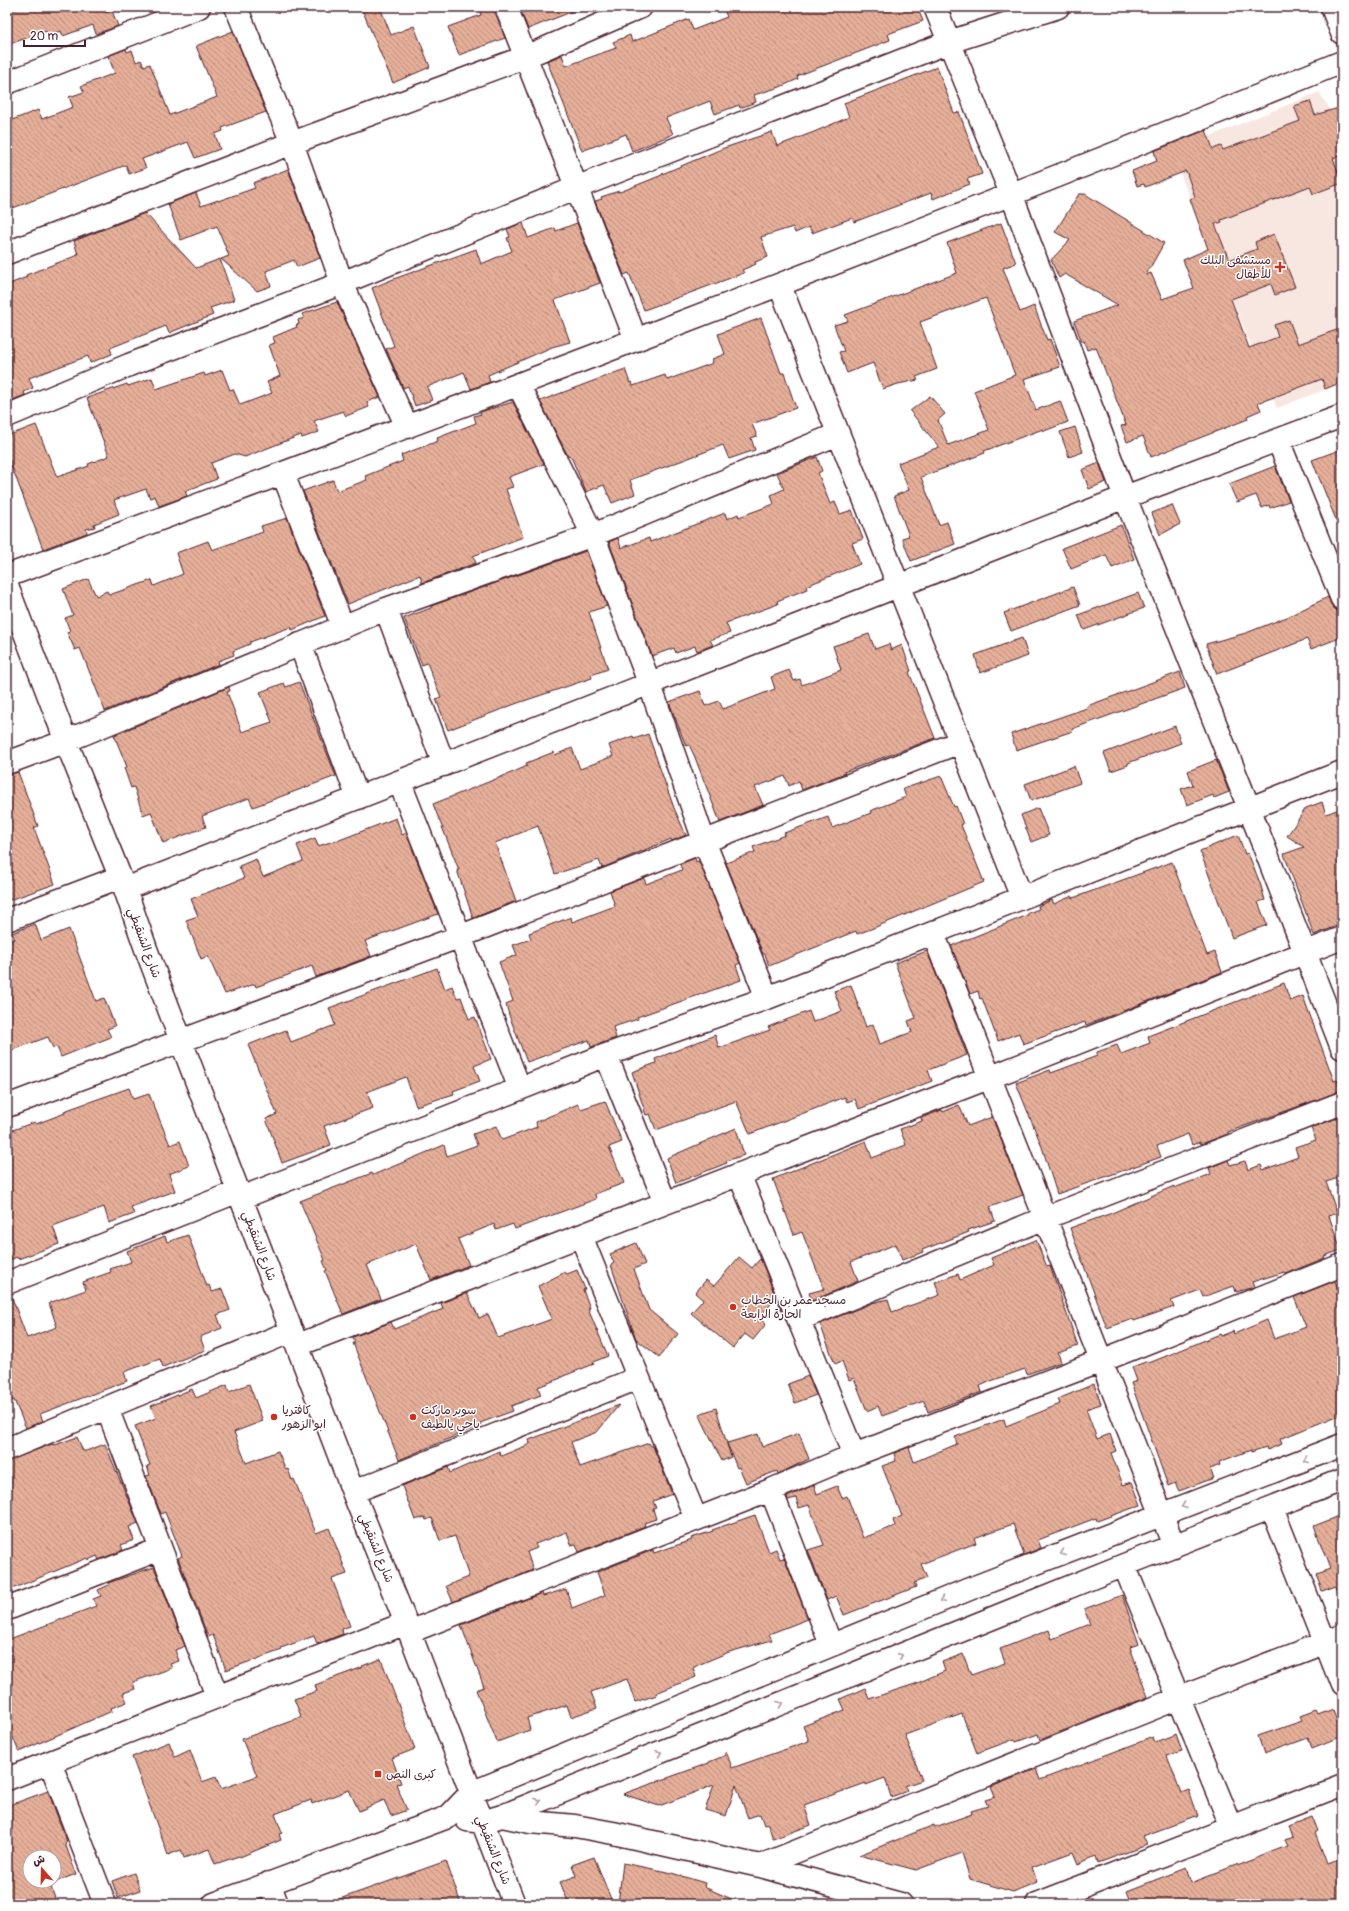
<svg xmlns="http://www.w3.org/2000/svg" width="1349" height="1911" font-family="Pangolin,'Playpen Sans Arabic',sans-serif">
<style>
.built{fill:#f7e7e0}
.building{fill:url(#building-back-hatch);stroke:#4a1f2b;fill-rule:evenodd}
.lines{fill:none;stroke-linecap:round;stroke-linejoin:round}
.minor-casing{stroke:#4a1f2b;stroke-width:25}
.minor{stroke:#fff;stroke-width:22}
.oneway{stroke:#ae9aa0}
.poi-dot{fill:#c8321e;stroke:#fff;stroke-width:1.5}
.labels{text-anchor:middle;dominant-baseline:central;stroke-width:3;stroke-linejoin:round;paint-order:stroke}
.poi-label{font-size:12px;fill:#4a1f2b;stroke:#fff;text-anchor:start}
.street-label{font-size:12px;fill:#4a1f2b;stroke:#fff}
</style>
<defs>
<pattern id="building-back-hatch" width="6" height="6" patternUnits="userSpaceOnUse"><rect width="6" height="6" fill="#e5af99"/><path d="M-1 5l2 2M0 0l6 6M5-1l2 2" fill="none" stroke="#bc8e7d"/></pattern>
</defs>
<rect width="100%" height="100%" fill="#fff"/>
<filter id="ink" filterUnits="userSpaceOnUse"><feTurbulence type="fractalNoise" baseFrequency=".025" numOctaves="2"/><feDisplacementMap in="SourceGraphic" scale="8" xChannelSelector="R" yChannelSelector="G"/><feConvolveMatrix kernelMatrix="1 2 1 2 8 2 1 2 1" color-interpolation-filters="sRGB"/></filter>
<g filter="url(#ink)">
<path class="built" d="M1319 92 1342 128V383L1277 408 1171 152Z"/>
<path class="building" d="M22 7H104L106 13 112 11 118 26 96 34 93 25 63 36 61 31 48 35 46 31 7 45V12Z
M361 7H380L391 35 414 26 430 67 393 83Z
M478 7H494L505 38 459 55 448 27 481 15Z
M519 7H581V8L528 29Z
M723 7H917L923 21 888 34 890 40 797 76 798 79 780 87 754 95 756 102 740 108 739 105 715 114 710 101 666 118 673 134 650 144 632 151 626 134 582 151 547 61 562 55 566 66 616 48 613 42 630 35 632 42 689 19 693 30 727 17Z
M233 31 266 112 222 128 223 131 215 134 220 149 195 158 188 142 142 159 146 168 129 174 126 165 13 208 11 204 7 205V122L38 110 42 119 73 107 69 97 84 92 81 86 115 73 108 56 126 49 127 52 132 50 136 62 141 60 144 66 150 64 170 115 217 97 196 46Z
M937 67 954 113 959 112 982 174 967 179 970 184 933 199 931 193 854 222 852 218 812 233 809 227 795 233 793 227 761 237 768 257 755 262 756 264 742 270 744 273 644 310 629 273 624 275 595 201 602 199 601 197 619 191 620 192 662 175V174L724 148 772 132 777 146 814 132 849 117 844 103Z
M1310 101 1315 115 1342 107V155L1333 158 1342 183 1313 194 1310 186 1221 220 1222 222 1215 224 1229 260 1257 249 1255 242 1274 234 1295 287 1275 295 1271 284 1231 299 1249 348 1278 337 1274 325 1289 320 1298 344 1342 328V382L1325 389 1322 379 1258 403 1261 410 1247 416 1248 419 1151 457 1143 436 1127 442 1121 426 1126 425 1096 347 1087 350 1084 341 1082 342 1074 321 1118 305 1065 274 1059 278 1051 260 1070 240 1055 232 1079 194H1085L1164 243 1146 275 1151 273 1162 299 1194 288 1183 260 1208 249 1190 199 1195 197 1186 171 1145 187 1144 184 1137 186 1132 171 1157 161 1154 151 1206 130 1213 149 1221 146 1223 150 1300 121 1294 106Z
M288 169 320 258 297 267 294 260 266 271 271 286 257 291 221 259 229 256 217 226 181 240 168 204 196 193 201 206 218 200V201L255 188 253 183Z
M145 213 196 268 220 259 234 300 210 308 213 315 169 333 166 326 110 348 112 354 90 363 88 356 29 378 33 388 24 392 25 395 7 402V285L27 277 26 275 78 255 74 241Z
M523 223 528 238 555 228 556 231 577 223 600 283 555 300 570 342 552 347 488 375 490 382 471 389 464 372 427 387 432 400 415 406 408 386 403 388 386 349 394 346 372 288 391 280 476 249 481 264 512 251 507 238 510 237 507 229Z
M1001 223 1016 263 1003 268 1020 312 1034 306 1047 340 1050 339 1060 367 1024 379 1036 410 1060 401 1068 422 1044 431 1043 429 984 451 985 453 921 477 939 525 947 522 955 544 911 561 902 538 909 536 894 496 909 490 898 463 939 447 910 411 930 396 945 414 938 420 948 445 989 430 974 391 1015 375 986 298 920 322 937 369 916 377 918 380 898 384 883 389 873 363 847 373 839 352 844 351 834 325 848 321 845 315 957 273 947 243Z
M337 302 380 397 367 402 369 407 346 416 343 411 314 421 319 432 302 438 301 435 245 457 235 454 211 463 217 479 185 491 187 496 159 506 155 496 150 498 146 489 114 500 119 514 94 524 95 527 86 529 87 533 43 549 7 454V436L36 425 57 477 89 466 88 464 109 456 87 398 127 384 128 386 152 378 156 389 204 373 205 376 222 370 230 390 233 389 240 405 272 393 267 382 280 376 269 345 275 343 273 337 297 327 296 325 299 324 298 320 304 318 302 314Z
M761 318 781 373H784L796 408 752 424 757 436 751 438 755 450 729 459 723 445 694 456 630 480 635 494 612 503 604 485 586 492 572 459 569 455 568 456 540 401 625 369 630 383 632 382 633 386 665 375 667 380 713 363 712 359 725 354 718 334Z
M513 402 544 464 509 477 513 487 506 489 523 537 473 556 476 563 422 583 420 575 348 604 303 491 333 480 337 491 367 480 365 476 403 461 401 455 438 441 437 438 476 423 474 416 481 414 480 412Z
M1075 427 1083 452 1069 457 1060 432Z
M1342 449V530H1340L1312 460Z
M817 457 822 471 818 473 830 504 835 502 840 514 852 510 863 539 852 543 860 564 806 586 807 589 777 601 778 604 726 623 730 633 710 640 713 645 697 651 695 646 676 653 674 648 652 656 609 542 618 538 621 548 649 538 650 542 725 513 727 519 738 514 739 517 774 504 771 495 784 489 777 473Z
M1099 463 1106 482 1089 489 1082 470Z
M1275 466 1289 501 1270 508 1269 505 1262 508 1256 495 1237 502 1229 484Z
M1172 505 1180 524 1160 535 1152 513Z
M287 518 325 616 292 630 291 627 250 642V644L233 651 234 655 218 661 219 664 105 711 80 648 75 650 67 632 70 631 65 618 73 615 63 589 88 579 96 596 107 591 109 595 152 580 154 586 183 574 176 553 208 541 212 550 263 532 261 526Z
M1121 525 1134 559 1112 568 1106 555 1071 569 1062 548Z
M586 551 607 606 589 612 608 669 591 675 592 678 515 704 448 730 436 699 441 697 427 663 422 665 404 618 431 608V606Z
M1073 587 1080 605 1011 631 1004 613Z
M1138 593 1144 608 1084 630 1078 615Z
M1328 597 1331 604 1337 610 1342 623V637L1311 649 1307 639 1217 674 1206 644 1246 633 1287 617Z
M869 634 875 649 889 644 891 650 902 645 911 671 909 672 935 738 844 772 845 773 802 790 799 781 789 786 785 776 755 787 763 805 720 822 694 755 689 745 686 746 669 702 700 691 705 706 719 701 723 709 775 689 771 677 789 670 794 681 800 679 802 685 841 670 833 646Z
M1022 638 1028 656 980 673 975 655Z
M1180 672 1185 688 1072 729 1073 731 1016 750 1011 734 1087 708V706Z
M299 682 336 776 253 807 249 798 202 816 206 827 163 843 151 812 143 815 134 787 131 788 124 768 127 767 114 735 229 687 230 691 227 692 242 732 272 722 260 692 284 683 286 687Z
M1175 726 1181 743 1128 763V765L1111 771 1104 753Z
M648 734 674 808 686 835 672 841 671 839 602 868 599 860 555 874 538 826 495 843 516 901 473 918 457 870H459L433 804 516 771 527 766 526 763 554 752 555 755 572 748 580 769 613 756 609 745 633 736 634 739Z
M1216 760 1229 792 1214 798 1213 795 1187 805 1181 789 1193 785 1188 771Z
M1074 766 1080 783 1031 801 1025 784Z
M18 772 38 826 34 828 55 884 7 901V775Z
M941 776 954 807 956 806 963 824 961 825 984 882 871 929 857 934 856 931 769 966 765 954H763L726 863 755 852 753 847 785 835 784 833 828 817 832 828 871 813 870 811 906 797 903 789Z
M1322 802 1326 814 1342 808V924L1314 935 1284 854 1304 847 1287 836 1306 808Z
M1038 808 1049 835 1031 842 1021 815Z
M396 818 402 835 406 833 438 914 365 941 371 956 316 977 312 966 256 987 255 984 225 994 208 956 201 959 186 920 198 916 191 899 244 878 239 866 256 859 263 877 303 861 297 845 315 838 318 846 337 840V841Z
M1238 835 1245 854 1248 853 1260 883 1265 900 1258 902 1267 925 1232 938 1200 851Z
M695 858 696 862 699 861 740 963 736 965 741 980 654 1011 637 1017 638 1019 613 1027 616 1038 591 1047 589 1040 527 1062 509 1015 506 1004 513 1001 499 962 517 955 513 945 531 939 529 933 571 917 572 922 615 906 610 891 644 878 646 884 682 870 680 864Z
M1172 862 1207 955 1215 952 1222 972 1118 1013 1086 1025 1085 1022 1023 1044 1019 1033 998 1041 982 998 980 999 978 991 970 994 951 946 1028 915V913L1039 909 1038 906 1052 900 1054 904 1072 896 1073 898Z
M35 924 41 940 69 929 96 1001 104 998 115 1026 107 1029 111 1037 61 1057 57 1047 53 1048 48 1037 7 1052V942L15 939 12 933Z
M927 951 967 1055 928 1070 932 1081 859 1109 855 1099 847 1102 845 1097 750 1134 736 1101 656 1130 650 1114 646 1115 632 1072 656 1063 655 1059 715 1035 719 1048 770 1030 768 1027 809 1011 813 1022 842 1011 834 991 851 985 866 1027 873 1024 880 1044 912 1032 908 1021 916 1018 895 963Z
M437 968 445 989 452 986 457 998 461 997 469 1019 475 1017 491 1059 474 1066 480 1081 453 1091 454 1094 416 1106 406 1077 367 1092 373 1108 324 1126 331 1145 282 1163 266 1119 277 1114 248 1045 286 1030 291 1042 335 1025 329 1008Z
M1284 983 1290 1001 1303 996 1334 1081 1337 1080 1341 1091 1228 1132V1134L1201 1144 1200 1142 1192 1145 1188 1134 1157 1146 1161 1157 1057 1194 1042 1147 1016 1083 1050 1070 1051 1073 1097 1056V1052L1117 1045 1121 1054 1150 1043 1148 1036Z
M129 1088 133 1099 149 1094 170 1145 180 1141 189 1166 169 1174 175 1191 131 1207 134 1214 109 1223 104 1207 53 1226 59 1244 18 1259 17 1257 7 1261V1132L35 1122 36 1124 65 1113 64 1111Z
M605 1101 622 1142 609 1147 624 1183 595 1194 596 1199 515 1229 513 1224 496 1230 494 1224 458 1239 469 1265 431 1280 416 1244 367 1265 381 1299 343 1314 325 1271 327 1270 323 1261 325 1260 300 1201 372 1173 373 1175 444 1145 447 1156 477 1145 473 1134 496 1126 502 1140 537 1127 536 1122 578 1104 581 1109Z
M959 1105 968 1126 992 1117 1023 1195 990 1207 995 1221 968 1230 969 1232 922 1250 923 1252 902 1260 896 1244 851 1262 858 1281 812 1301 809 1293 824 1289 802 1232 794 1235 773 1179 866 1141 872 1158 906 1145 900 1129 922 1121 921 1118 942 1110 943 1112Z
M1342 1116V1177L1326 1182 1337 1213 1329 1216 1341 1250 1324 1256 1325 1258 1285 1274 1284 1272 1252 1282 1254 1287 1236 1292 1234 1286 1203 1297 1200 1290 1171 1301 1174 1307 1134 1321 1133 1319 1107 1328 1070 1228 1112 1213 1174 1186V1188L1206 1176 1211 1174 1209 1168 1228 1160 1230 1165 1245 1161 1248 1170 1261 1165 1263 1170 1298 1157 1295 1147 1316 1140 1311 1128Z
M736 1128 744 1155 726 1161 727 1163 676 1183 667 1158Z
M188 1235 207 1286 209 1285 212 1292 222 1289 230 1310 217 1315 222 1328 200 1337 205 1350 163 1367 160 1359 124 1372 127 1381 40 1414 43 1421 26 1428 14 1400 7 1403V1295H11L27 1338 57 1327 49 1303 86 1290 83 1282 111 1272 110 1269 131 1262 127 1251 165 1236 167 1242Z
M1036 1240 1047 1267 1050 1266 1078 1346 1058 1353 1061 1362 1027 1374 1025 1369 991 1381 980 1386 982 1392 928 1412 924 1401 882 1416 878 1406 867 1411 854 1378 849 1380 842 1361 835 1364 820 1324 872 1303 888 1299 892 1312 940 1295 935 1282 958 1274 960 1280 994 1265 991 1258Z
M636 1243 645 1264 634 1269 649 1310 678 1334 659 1357 636 1339 611 1265 614 1263 610 1254Z
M739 1257 752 1268 760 1259 761 1260 776 1298 759 1318 766 1324 753 1340 745 1334 733 1348 691 1313 703 1300 695 1293 706 1280 714 1286Z
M577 1270 585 1289 583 1290 590 1308 588 1309 608 1356 593 1362 594 1364 561 1377V1378L538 1387 541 1395 511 1406 513 1411 480 1423 481 1425 399 1460 353 1343H355L353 1337 391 1322 394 1329 443 1309 441 1303 467 1293 479 1318 488 1314 498 1338 552 1319 538 1286 565 1272 567 1274Z
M1335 1281 1342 1300V1414L1280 1439 1282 1444 1267 1450 1266 1447 1251 1452V1450L1219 1462 1220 1465 1210 1469 1214 1478 1179 1491 1175 1483 1168 1486 1131 1383 1137 1381 1132 1367 1148 1361 1149 1363 1220 1334 1221 1336 1233 1331 1234 1334 1267 1320 1274 1339 1306 1327 1294 1297Z
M808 1376 816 1395 795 1403 788 1384Z
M249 1384 263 1421 234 1432 246 1463 278 1451 286 1470 288 1469 292 1480 294 1479 316 1533 329 1528 347 1574 332 1579 350 1626 342 1629 343 1634 317 1644 314 1636 281 1648 282 1650 226 1670 213 1635 208 1637 178 1558 182 1556 165 1512 161 1514 146 1476 150 1475 147 1466 150 1465 135 1426 156 1418 151 1406 192 1389 196 1398 227 1385 229 1392Z
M1094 1384 1101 1404 1086 1409 1097 1439 1110 1434 1116 1451 1111 1453 1123 1485 1132 1482 1141 1505 1097 1521 1096 1518 1038 1540 1041 1548 1024 1555 1013 1524 974 1538 976 1543 921 1564 927 1578 914 1583 916 1587 844 1615 836 1596 827 1600 808 1550 824 1545 809 1505 799 1508 796 1498 788 1500 787 1497 814 1485 817 1494 837 1486 842 1498 847 1496 863 1538 895 1526 893 1520 902 1516 882 1466 896 1461 894 1453 909 1447 914 1462 957 1444 955 1437 1004 1419 1006 1426 1060 1404 1058 1399Z
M619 1405 597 1432 571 1442 580 1467 649 1443 651 1446H653L672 1494 653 1501 656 1508 653 1509 656 1519 644 1523 645 1526 579 1552 576 1544 571 1545 567 1532 535 1544 537 1548 527 1552 533 1570 453 1602 446 1586 469 1577 455 1536 440 1541 432 1518 426 1520 425 1517 415 1520 402 1486 448 1467 450 1473 499 1451 501 1456 530 1444 529 1440Z
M716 1408 731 1457 722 1461 699 1414Z
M799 1433 809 1459 778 1474 777 1471 746 1483 739 1467 737 1468 727 1443 758 1434 762 1447Z
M77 1437 83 1451H86L105 1444 138 1523 129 1527 134 1540 121 1545 123 1550 99 1560 97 1556 88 1560 87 1558 7 1591V1461L52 1444 55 1445Z
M755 1515 769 1552 776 1549 780 1559 784 1558 808 1619 769 1634 772 1640 729 1652 698 1665 693 1668 696 1677 656 1693 657 1695 635 1702 627 1679 591 1692 597 1708 571 1717 567 1705 527 1718 530 1730 497 1742 476 1690 484 1687 461 1625 542 1593 543 1596 566 1589 572 1608 605 1595 597 1572 653 1550 654 1553 692 1540 691 1538 713 1531 712 1530Z
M1342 1515V1597H1340L1336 1586 1322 1591 1316 1574 1330 1569 1314 1526Z
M154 1567 185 1646 175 1650 179 1661 170 1664 172 1668 133 1682 135 1689 123 1693 127 1702 111 1708 112 1711 19 1752 12 1735 7 1737V1640L96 1606 93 1599 101 1596 98 1590 109 1585 108 1583Z
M1122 1595 1139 1644 1130 1647 1148 1697 1040 1740 1038 1734 1016 1742 1015 1739 977 1753 962 1714 905 1735 922 1780 905 1786 907 1791 891 1797 885 1778 866 1785V1783L804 1805 811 1825 773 1839 768 1824 764 1825 760 1814 748 1818 736 1785 726 1816 705 1810 714 1785 659 1806 623 1794 709 1763V1762L724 1756 726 1751 732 1768 809 1741 803 1726 845 1710 840 1699 865 1688 869 1699 915 1684 945 1671 942 1662 963 1654 971 1675 1005 1663 1000 1649 1049 1630 1052 1639 1090 1624 1084 1609Z
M381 1659 415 1749 392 1758 401 1783 396 1784 407 1810 391 1816 384 1800 359 1811 349 1790 312 1804 311 1800 275 1814 282 1833 279 1834 281 1840 240 1857 239 1856 215 1864 209 1849 184 1858 181 1850 168 1855 132 1757 169 1742 175 1757 190 1750 202 1782 216 1777 221 1789 257 1776 242 1739 294 1720 301 1716 294 1699 317 1691 315 1685 363 1667 362 1666Z
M1333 1709 1342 1732V1736L1312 1748 1308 1738 1264 1754 1258 1736 1302 1721 1300 1717 1316 1711 1318 1715Z
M1176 1734 1182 1751 1167 1756 1181 1793 1189 1790 1198 1816 1143 1836 1147 1845 1098 1863 1096 1856 1078 1864 1073 1852 1032 1867 1037 1882 1013 1892 970 1879 962 1853 916 1870 859 1855 934 1825 935 1827 972 1814 971 1811 988 1806 985 1800 995 1797 991 1787 1036 1769 1040 1780 1153 1737 1155 1742Z
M48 1791 67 1842 65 1843 76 1874 50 1884 57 1904H23L21 1899 7 1904V1872L10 1871 7 1861V1806ZM30 1857H54V1881H30Z
M1312 1816 1318 1831 1315 1833 1327 1865 1342 1859V1904H1132L1127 1891 1186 1868 1191 1883 1287 1846 1284 1840 1293 1837 1289 1825Z
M594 1857 613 1904H569L560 1882 576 1876 572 1865Z
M446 1861 461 1904H332L331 1902Z
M623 1863 668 1872 705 1883 704 1887 743 1904H618Z
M134 1873 140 1890 118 1898 112 1881Z"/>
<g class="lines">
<defs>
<path id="minor" d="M236 7 292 143 342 283 407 427
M506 7 636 340
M935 7 1012 196 1125 497 1249 808 1342 1048
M1332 7 1342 33
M7 83 199 7
M7 253 292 143 525 57 641 7
M780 286 1022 898
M519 386 593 535 650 685 704 841 767 998
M7 416 129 365 342 283 578 187 949 42 1058 7
M1278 440 1342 599
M283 474 343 627
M7 576C454 410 900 242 1342 62
M7 586 66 741 125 889 146 949 353 1492 406 1623 514 1904
M386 609 444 765
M300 644 358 798
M7 763 66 741 386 609 593 535 838 434
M400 783 520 1089
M125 889 1125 497 1342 416
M7 920 120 877
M933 933 1174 1546
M606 1055 665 1202
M7 1106 461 936 960 742
M739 1174 854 1455
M241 1198 606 1055 767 998 1342 772
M581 1236 696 1519
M7 1283 239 1191
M800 1319 1045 1218 1342 1103
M298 1345 991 1077 1342 938
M107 1408 217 1696
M7 1449 292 1331
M771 1490 831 1645
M353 1492 638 1378
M1272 1508 1342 1685
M1124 1565 1232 1828
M7 1609 160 1549
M409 1632 771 1490 854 1455 1101 1361 1342 1265
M50 1762 105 1904
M7 1779 406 1623
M502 1816 530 1822 575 1826 613 1833 760 1866 901 1904
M467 1820 482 1822 502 1816 1124 1565 1342 1480
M760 1866 1179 1698 1342 1636
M269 1883 277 1904
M214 1904 448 1817 471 1793 643 1722 972 1588 1342 1445
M1037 1904 1342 1785"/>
</defs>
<use href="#minor" class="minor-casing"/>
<use href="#minor" class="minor"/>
</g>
<defs><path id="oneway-chevron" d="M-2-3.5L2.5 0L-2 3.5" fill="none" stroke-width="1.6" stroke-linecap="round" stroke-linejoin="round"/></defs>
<g class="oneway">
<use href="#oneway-chevron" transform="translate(1306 1460) rotate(159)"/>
<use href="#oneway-chevron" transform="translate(1184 1506) rotate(159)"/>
<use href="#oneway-chevron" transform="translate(1063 1553) rotate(159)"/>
<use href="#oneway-chevron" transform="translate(942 1600) rotate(158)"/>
<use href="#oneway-chevron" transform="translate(900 1656) rotate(-22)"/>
<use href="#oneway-chevron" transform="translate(780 1704) rotate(-22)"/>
<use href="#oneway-chevron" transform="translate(659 1753) rotate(-22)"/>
<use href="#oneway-chevron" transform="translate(538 1801) rotate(-22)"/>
</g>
</g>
<g class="poi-dot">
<path d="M1278 261h4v4h4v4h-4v4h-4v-4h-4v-4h4z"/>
<circle cx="733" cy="1307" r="4"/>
<circle cx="274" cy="1417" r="4"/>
<circle cx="413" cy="1417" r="4"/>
<rect x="374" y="1770" width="8" height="8" rx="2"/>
</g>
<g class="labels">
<g class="poi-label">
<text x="1271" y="260" text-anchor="end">مستشفى البلك<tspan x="1271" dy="14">للأطفال</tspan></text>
<text x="741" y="1300">مسجد عمر بن الخطاب<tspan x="741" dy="14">الحارة الرابعة</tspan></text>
<text x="282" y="1410">كافتريا<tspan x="282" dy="14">ابو الزهور</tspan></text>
<text x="421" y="1410">سوبر ماركت<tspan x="421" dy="14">ياحي يالطيف</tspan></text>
<text x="386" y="1774">كبرى النص</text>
</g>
<g class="street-label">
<text transform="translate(144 943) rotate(70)">شارع الشنقيطي</text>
<text transform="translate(259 1246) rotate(69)">شارع الشنقيطي</text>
<text transform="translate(376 1548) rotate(68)">شارع الشنقيطي</text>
<text transform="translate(493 1850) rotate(68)">شارع الشنقيطي</text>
</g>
</g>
<rect width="1349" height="1911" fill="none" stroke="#fff" stroke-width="24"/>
<rect x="12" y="12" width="1325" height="1887" fill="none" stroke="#4a1f2b" stroke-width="1.5" filter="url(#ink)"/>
<g transform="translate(42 1869) rotate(340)"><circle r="19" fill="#ffffff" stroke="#b7a5aa"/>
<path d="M0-3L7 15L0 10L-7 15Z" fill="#c8321e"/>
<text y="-6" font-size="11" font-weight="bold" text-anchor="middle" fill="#4a1f2b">ش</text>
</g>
<path d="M24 40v6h61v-6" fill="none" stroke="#4a1f2b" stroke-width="2"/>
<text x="30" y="40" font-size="12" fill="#4a1f2b" stroke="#ffffff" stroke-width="3" paint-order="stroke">20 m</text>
</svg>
